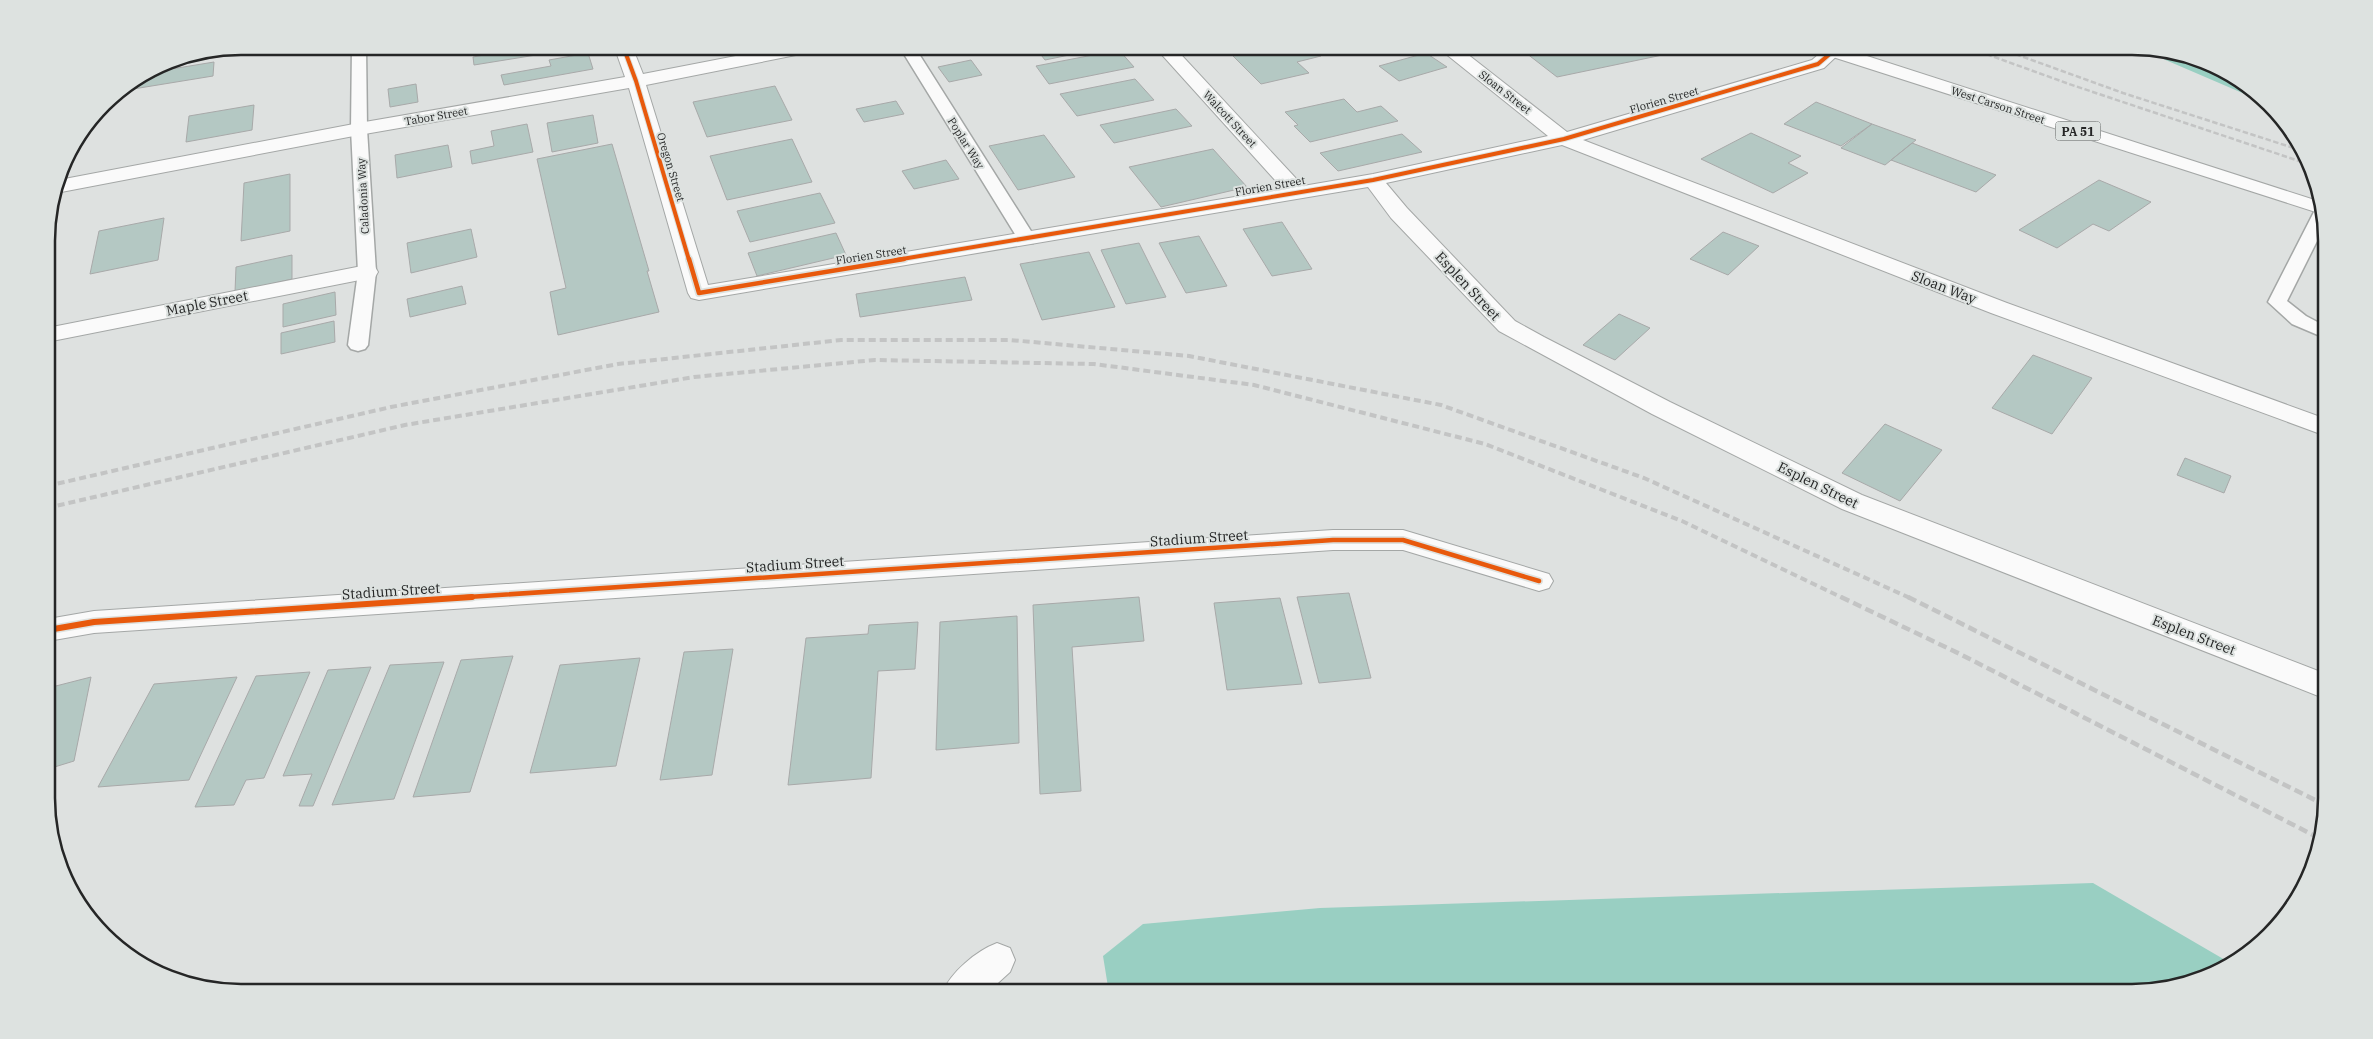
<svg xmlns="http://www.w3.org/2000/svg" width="2373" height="1039" font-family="'IBM Plex Serif',serif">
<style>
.forest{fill:#99cfc2}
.building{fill:#b4c8c3;stroke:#a8a9a9}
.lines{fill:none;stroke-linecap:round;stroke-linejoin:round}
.lane-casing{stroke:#a4a7a6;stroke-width:3}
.street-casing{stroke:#a4a7a6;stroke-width:2}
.primary-casing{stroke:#a4a7a6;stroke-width:2}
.lane{fill:#fafafa;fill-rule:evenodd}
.street{fill:#fafafa;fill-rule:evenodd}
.primary{fill:#fafafa;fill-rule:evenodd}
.rail-far2{stroke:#c3c4c4;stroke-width:2.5;stroke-dasharray:5.5 2.5;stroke-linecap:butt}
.rail-far1{stroke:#c3c4c4;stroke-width:4;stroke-dasharray:7 4;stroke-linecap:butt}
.rail{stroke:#c3c4c4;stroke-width:4.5;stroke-dasharray:9 4.5;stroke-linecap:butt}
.cycleway-far2-casing{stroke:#dde2e0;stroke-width:6}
.cycleway-far1-casing{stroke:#dde2e0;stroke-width:8}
.cycleway-casing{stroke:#dde2e0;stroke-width:9}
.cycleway-far2{stroke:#e8590c;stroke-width:4}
.cycleway-far1{stroke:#e8590c;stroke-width:4.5}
.cycleway{stroke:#e8590c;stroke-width:6}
.labels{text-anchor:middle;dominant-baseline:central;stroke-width:4;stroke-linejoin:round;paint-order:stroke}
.far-street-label{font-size:11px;fill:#252626;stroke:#dde2e0}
.shield{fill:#dde2e0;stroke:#5c5e5e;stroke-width:1}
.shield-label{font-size:12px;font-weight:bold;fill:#252626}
.street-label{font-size:14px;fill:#252626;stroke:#dde2e0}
.rim{fill:none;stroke:#252626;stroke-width:2.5}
</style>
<rect width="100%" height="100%" fill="#dee1e0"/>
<path class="forest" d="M2133 46 2206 61 2250 86 2268 104Z
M2093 883 2232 964 2195 982 2145 992 1109 993 1103 956 1143 924 1320 908Z"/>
<path class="building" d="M511 46H560L561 51 474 65 473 57 512 50Z
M670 46H721L674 55Z
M1034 46H1113L1045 60Z
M1263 46H1309L1321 56 1297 62 1309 73 1261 84 1230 53Z
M1561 46H1663L1672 53 1557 77 1526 53Z
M235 47V54L157 67 167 61Z
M1119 50 1134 67 1049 84 1036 66Z
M588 53 593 69 504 85 501 75 551 66 549 60Z
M1426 53 1447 67 1399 81 1379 66Z
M971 60 982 75 949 82 938 67Z
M214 62 213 76 121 91 147 73Z
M1135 79 1154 100 1077 116 1060 94Z
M416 84 418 102 390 107 388 89Z
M775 86 792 120 707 137 693 102Z
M1344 99 1357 112 1381 106 1398 121 1310 142 1294 126 1298 125 1285 112Z
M896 101 904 114 864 122 856 109Z
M1816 102 1872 124 1841 146 1784 124Z
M254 105 252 130 186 142 189 116Z
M1176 109 1192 126 1114 143 1100 125Z
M593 115 598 143 552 152 547 123Z
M527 124 533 152 472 164 470 151 494 146 491 131Z
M1872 124 1916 140 1885 165 1841 148Z
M1751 133 1801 156 1788 163 1808 173 1773 193 1701 159Z
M1402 134 1422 152 1338 171 1320 153Z
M1044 135 1075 177 1018 190 989 146Z
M792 139 812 182 727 200 710 156Z
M1912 143 1996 175 1976 192 1891 160Z
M612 144 649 271H647L659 312 558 335 550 292 566 288 537 159Z
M448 145 452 167 397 178 395 155Z
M1213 149 1247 187 1161 207 1129 167Z
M946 160 959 179 914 189 902 171Z
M290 174V231L241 241 244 183Z
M2099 180 2151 202 2109 231 2093 224 2057 248 2019 230Z
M820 193 835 223 750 242 737 211Z
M164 218 158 260 90 274 99 231Z
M1282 222 1312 269 1272 276 1243 229Z
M471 229 477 257 411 273 407 243Z
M1723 232 1759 246 1728 275 1690 259Z
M836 233 846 255 757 276 748 253Z
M1199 236 1227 286 1186 293 1159 243Z
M1139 243 1166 297 1126 304 1101 250Z
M1089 252 1115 307 1042 320 1020 264Z
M292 255V279L235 292 236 267Z
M965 277 972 300 860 317 856 294Z
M462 286 466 304 410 317 407 299Z
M335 292 336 315 283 327V304Z
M1619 314 1650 328 1615 360 1583 345Z
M334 321 335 342 281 354V333Z
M2033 355 2092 378 2052 434 1992 408Z
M1885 424 1942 450 1900 501 1842 473Z
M2185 458 2231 476 2224 493 2177 475Z
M1349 593 1371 678 1319 683 1297 597Z
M1139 597 1144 641 1072 647 1081 791 1040 794 1033 605Z
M1280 598 1302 684 1227 690 1214 603Z
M1017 616 1019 743 936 750 940 622Z
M918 622 915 669 878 671 871 778 788 785 806 638 868 634 869 625Z
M733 649 712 775 660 780 684 652Z
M513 656 470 792 413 797 461 660Z
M640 658 616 766 530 773 560 665Z
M444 662 394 799 332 805 390 665Z
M371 667 313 806H299L312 774 283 776 328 670Z
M310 672 264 778 246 780 234 805 195 807 256 676Z
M91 677 74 761 48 769V688Z
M237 677 189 780 98 787 154 684Z"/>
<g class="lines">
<defs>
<path id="lane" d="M352 46H366L367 129 376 272 368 345 365 349 358 351 351 349 348 345 358 272 351 129Z
M899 46H914L1036 239 1033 243H1021L1018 239Z
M2322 205 2325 225 2287 301 2306 316 2325 326V338L2292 324 2268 302 2315 210Z"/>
<path id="street" d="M614 46H632L643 74 787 46H825L822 50 816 51 646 85 708 285 1283 189 1154 46H1173L1303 186 1373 174 1548 136 1436 46H1457L1567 132 1812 60 1826 48H1838L1841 52 1824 68 1583 140 2007 303 2326 419V436L1991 313 1562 145 1386 183 1407 208 1515 321 1544 337 1670 402 1862 495 2326 674V699L1842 509 1652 414 1499 331 1391 218 1368 187 699 300 691 298 688 293 629 88 359 135 56 193 59 180 359 123 625 77Z
M367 265 375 267 378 272 375 277 47 342V328Z
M1333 530H1403L1549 574 1553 581 1549 588 1539 591 1403 550H1333L94 633 48 641V619L94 611Z
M997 943 1010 948 1015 960 1010 972 987 993H942C951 972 976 951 997 943Z"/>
<path id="primary" d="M1808 46H1836L2321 202 2325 215 1811 50Z"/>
</defs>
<use href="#lane" class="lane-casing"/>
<use href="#street" class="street-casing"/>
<use href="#primary" class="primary-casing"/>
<use href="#lane" class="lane"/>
<use href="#street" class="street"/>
<use href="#primary" class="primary"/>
<path class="rail-far2" d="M1964 46 2069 84 2311 165
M1993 46 2123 93 2303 151"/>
<path class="rail-far1" d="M47 486 391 407 618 364 841 340H1010L1189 356 1441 405 1644 478 1910 598
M47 508 405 425 694 377 875 360 1094 364 1254 385 1485 444 1682 521 1843 598"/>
<path class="rail" d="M1841 597 1960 654 2319 838
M1908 597 2325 805"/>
<defs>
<path id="cycleway-far2" d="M623 46 636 81 689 260
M896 260 1373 180 1564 139 1818 64 1832 52"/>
<path id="cycleway-far1" d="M689 259 699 293 904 259
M453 598 1333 540H1403L1539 581"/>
<path id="cycleway" d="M48 630 94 622 472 597"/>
</defs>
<use href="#cycleway-far2" class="cycleway-far2-casing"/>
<use href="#cycleway-far1" class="cycleway-far1-casing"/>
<use href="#cycleway" class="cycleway-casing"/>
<use href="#cycleway-far2" class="cycleway-far2"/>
<use href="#cycleway-far1" class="cycleway-far1"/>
<use href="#cycleway" class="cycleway"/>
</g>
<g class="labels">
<g class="far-street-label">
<text transform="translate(1505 92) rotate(38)">Sloan Street</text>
<text transform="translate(1664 100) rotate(-16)">Florien Street</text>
<text transform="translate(1998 105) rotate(18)">West Carson Street</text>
<text transform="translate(436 116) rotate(-10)">Tabor Street</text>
<text transform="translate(1230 119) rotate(47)">Walcott Street</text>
<text transform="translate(966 143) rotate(58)">Poplar Way</text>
<text transform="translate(671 167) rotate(73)">Oregon Street</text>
<text transform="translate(1270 186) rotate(-10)">Florien Street</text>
<text transform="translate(363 196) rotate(-93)">Caladonia Way</text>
<text transform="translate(871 255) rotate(-9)">Florien Street</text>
</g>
<rect class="shield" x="2055.5" y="121.5" width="45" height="19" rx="4"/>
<g class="shield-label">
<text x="2078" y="131">PA 51</text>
</g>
<g class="street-label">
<text transform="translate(1468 286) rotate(47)">Esplen Street</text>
<text transform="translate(1944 287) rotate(21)">Sloan Way</text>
<text transform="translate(207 303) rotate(-11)">Maple Street</text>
<text transform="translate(1818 485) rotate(26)">Esplen Street</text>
<text transform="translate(1199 538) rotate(-4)">Stadium Street</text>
<text transform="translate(795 564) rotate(-4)">Stadium Street</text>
<text transform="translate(391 591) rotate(-4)">Stadium Street</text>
<text transform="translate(2194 635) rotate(21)">Esplen Street</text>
</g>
</g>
<path d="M0 0H2373V1039H0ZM241 55H2132A186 186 0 0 1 2318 241V798A186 186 0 0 1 2132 984H241A186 186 0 0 1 55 798V241A186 186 0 0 1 241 55Z" fill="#dde2e0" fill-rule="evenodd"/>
<path class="rim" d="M241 55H2132A186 186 0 0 1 2318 241V798A186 186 0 0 1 2132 984H241A186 186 0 0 1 55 798V241A186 186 0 0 1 241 55Z"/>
</svg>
